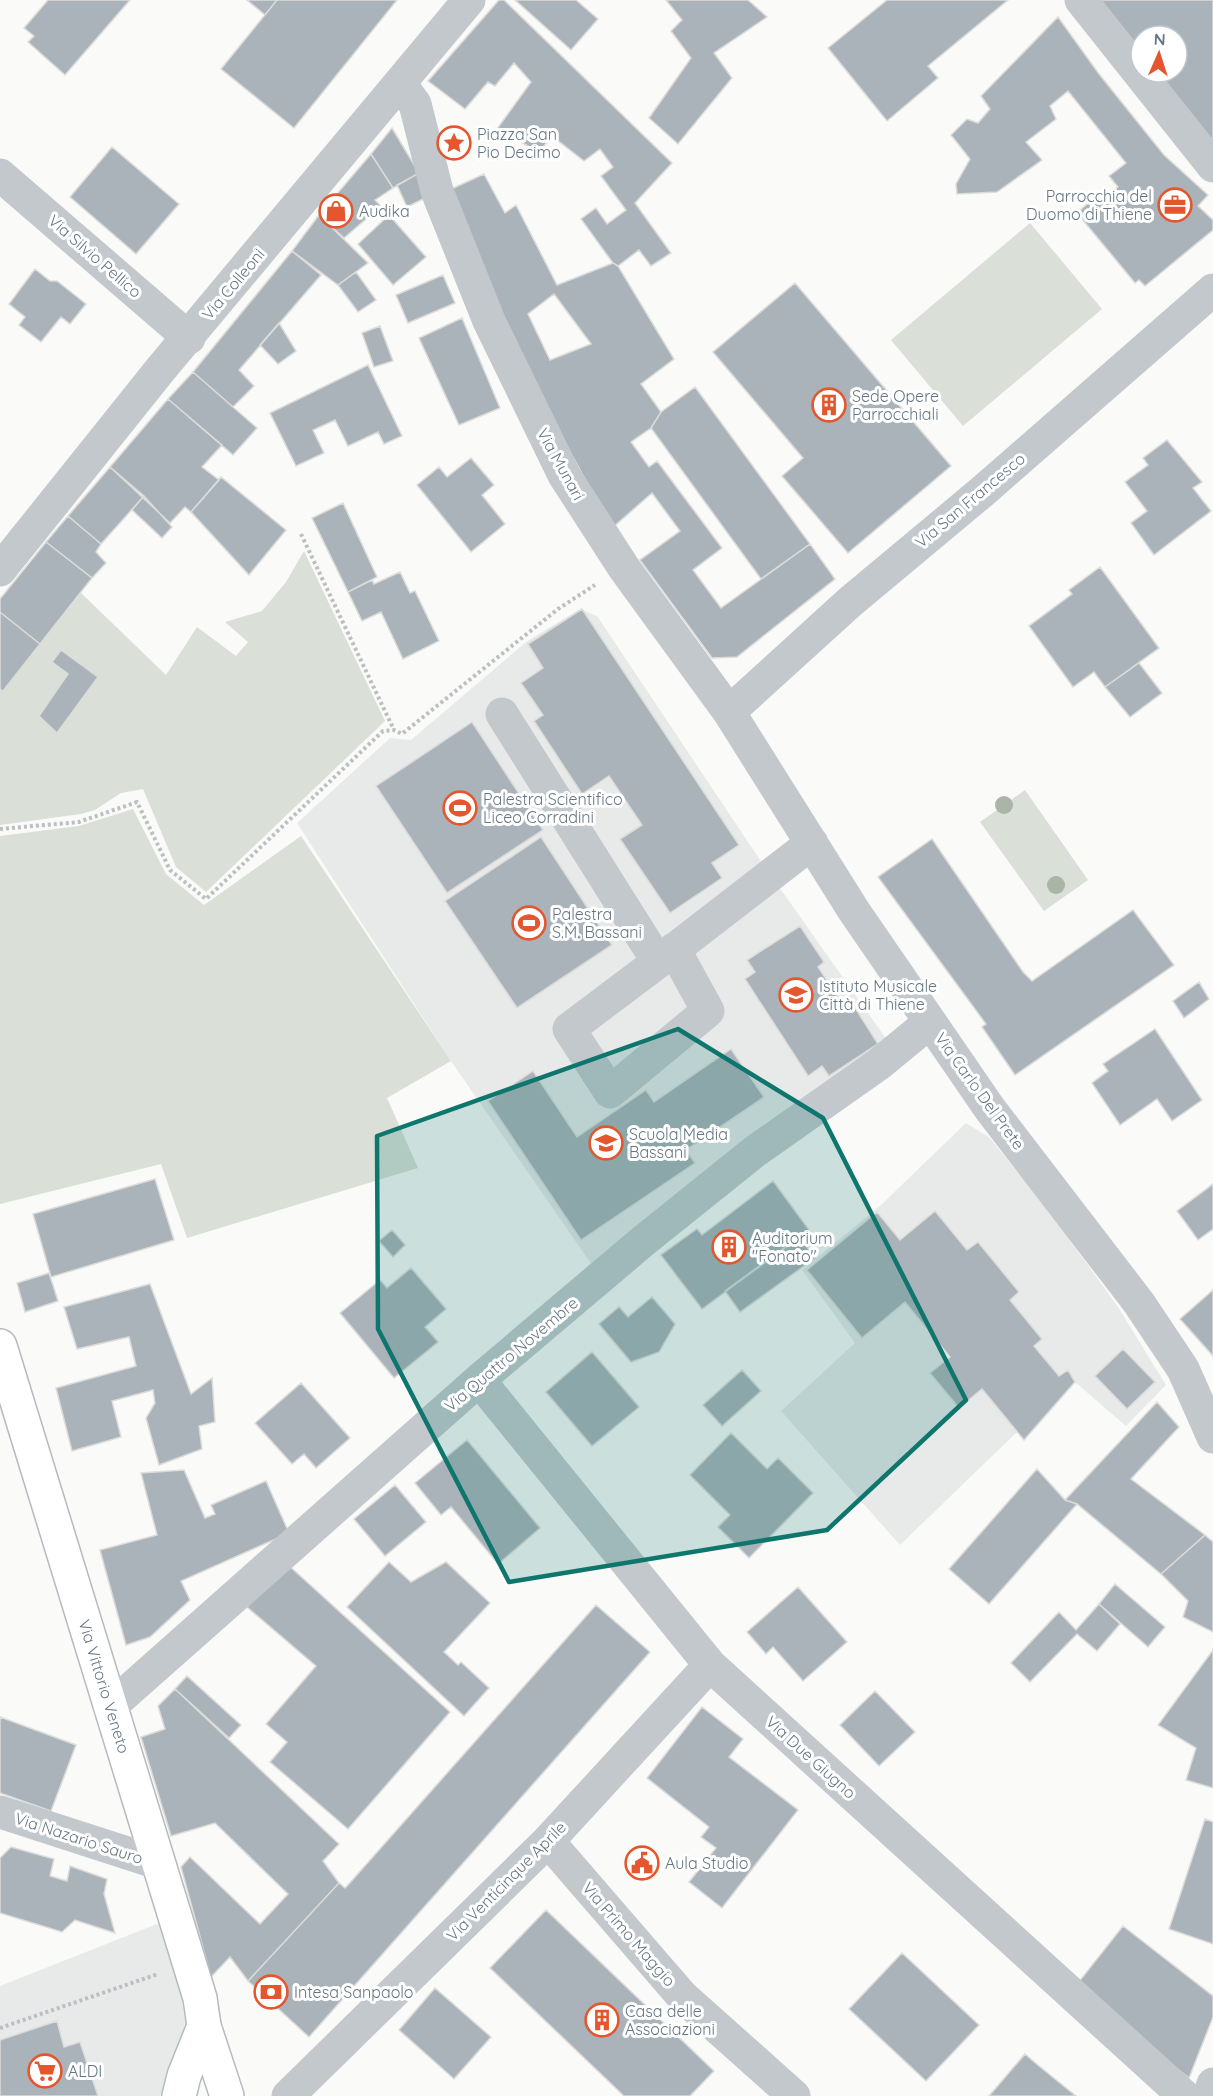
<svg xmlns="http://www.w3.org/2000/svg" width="1213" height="2096" font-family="Quicksand,sans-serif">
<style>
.built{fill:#e8e9e9}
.green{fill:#dadfd7}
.building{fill:#aab3b9;stroke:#dcdcda;stroke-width:1.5;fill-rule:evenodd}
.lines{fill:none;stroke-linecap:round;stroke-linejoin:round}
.major-casing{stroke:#b5babe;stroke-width:36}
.path{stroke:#bbbfc2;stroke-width:4;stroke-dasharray:3 3;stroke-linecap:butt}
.minor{stroke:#c3c8cc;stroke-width:33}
.major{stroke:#fff;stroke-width:33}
.tree{fill:#aab4a7}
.marked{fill:#0f766e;fill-opacity:0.2;stroke:#0f766e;stroke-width:4.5;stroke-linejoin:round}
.labels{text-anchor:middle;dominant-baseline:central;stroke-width:6;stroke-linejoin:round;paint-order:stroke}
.poi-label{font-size:16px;fill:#657683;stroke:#fff;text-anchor:start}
.street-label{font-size:16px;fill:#657683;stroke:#fff}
</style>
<rect width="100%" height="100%" fill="#fafaf8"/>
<path class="built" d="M580 609 597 616 758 857 887 1040 592 1265 451 1061 297 823 390 738 411 740 526 642Z
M966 1123 990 1138 1052 1215 1118 1307 1166 1385 1126 1426 1075 1382 1024 1440 1017 1432 900 1545 781 1411 855 1343 802 1270 881 1205Z
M162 1922 180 1985 185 2022 179 2056 170 2081 160 2096H0V1986Z"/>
<path class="green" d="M1030 223 1102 309 963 426 891 340Z
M304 551 385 721 206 892 176 867 143 789 121 793 95 810 81 814 0 825V689L3 690 81 593 166 675 197 627 236 656 248 642 225 622 262 611 286 582Z
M1025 790 1088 880 1044 911 980 822Z
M133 809 166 874 204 905 301 836 451 1061 387 1098 418 1168 187 1238 161 1164 0 1204V836L79 826Z"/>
<path class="building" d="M48 0H130L65 75 28 42 34 36 24 28Z
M247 0H277L265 15Z
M277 0H397L294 128 221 69Z
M499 0H504L672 163 635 203 671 253 651 266 639 250 618 266 613 263 581 219 596 208 607 224 626 210 601 176 613 167 600 149 584 161 552 136 539 152 497 129 531 82 514 63 495 86 488 82 465 109 428 81Z
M515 0H576L598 19 571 50Z
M666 0H748L767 17 714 53 732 78 678 144 649 118 691 58 671 31 682 20Z
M887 0H1008L928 66 938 78 887 121 828 48Z
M1100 0H1213V144L1157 72H1177V36H1141V52Z
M1058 17 1099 74 1164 155 1208 195 1198 206 1213 220V230L1145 286 1139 280 1135 283 1077 213 1096 196 1100 201 1118 187 1109 176 1126 163 1068 91 1050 106 1056 119 1026 142 1042 160 997 192 957 194 956 184 970 159 951 135 967 119 978 123 990 109 981 96Z
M392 128 419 173 393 188 371 154Z
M112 147 179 204 136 254 70 197Z
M371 154 393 188 375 200 381 206 344 238 319 215Z
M419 173 427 197 407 207 397 185Z
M484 174 505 213 516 205 557 285 613 263 618 266 674 359 641 384 661 412 651 428 631 442 649 467 657 461 722 548 693 570 721 608 810 544 835 579 737 657 712 658 640 560 680 531 652 493 612 528 496 317 447 191ZM554 294 591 344 550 360 528 314Z
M319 215 368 263 338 285 292 251Z
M389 215 426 257 393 285 358 244Z
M292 251 321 275 239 370 254 386 233 407 193 372Z
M35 269 50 281H57L86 304 70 324 61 317 41 342 19 325 25 317 9 304Z
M356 272 376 300 358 312 338 285Z
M443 275 455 303 408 323 396 295Z
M795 283 951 466 848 553 782 476 803 458 713 352Z
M462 318 500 408 459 425 419 338Z
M279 323 296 351 278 364 260 345Z
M380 326 393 361 374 367 362 333Z
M368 365 402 436 384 444 378 432 348 446 335 420 313 430 324 453 296 466 270 413Z
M193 372 257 428 233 455 168 399Z
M695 387 810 544 761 579 651 428 661 412Z
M168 399 222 445 202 467 219 480 191 512 185 507 170 523 110 467Z
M1167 440 1202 482 1193 488 1211 511 1154 555 1131 523 1147 511 1125 482 1148 465 1143 458Z
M471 458 494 485 482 495 505 524 471 552 417 485 439 467 447 477Z
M110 467 144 496 101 544 68 516Z
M221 477 286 530 249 575 191 512Z
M144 496 172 527 162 538 132 510Z
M343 503 377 577 348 592 312 518Z
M68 516 101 544 96 552 106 563 92 578 46 542Z
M46 542 92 578 40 644 0 612V599Z
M1100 567 1159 648 1105 687 1094 672 1073 687 1029 626 1072 594 1069 590Z
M400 572 410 593 415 591 439 641 403 659 381 612 362 621 348 592 372 580 374 584Z
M582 609 739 845 712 863 722 878 670 913 620 839 642 825 609 776 582 794 534 721 543 715 521 683 543 668 528 644Z
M0 612 40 644 3 691 0 689Z
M61 650 98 677 57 733 39 716 68 674 52 662Z
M1139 663 1162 693 1130 717 1105 687Z
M472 722 543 830 447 893 376 786Z
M541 837 612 945 517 1008 445 901Z
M932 839 1023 972 1032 981 1133 910 1174 965 1015 1075 982 1027 986 1024 878 877Z
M800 926 824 962 818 967 845 1008 852 1003 878 1044 829 1076 822 1066 808 1076 745 979 755 972 747 960Z
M1199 982 1209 999 1184 1018 1173 1001Z
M1155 1029 1202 1100 1172 1121 1157 1099 1120 1125 1092 1083 1108 1071 1103 1064Z
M731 1049 764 1097 686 1150 695 1163 581 1240 488 1101 533 1071 577 1137 646 1090 654 1102Z
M155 1179 174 1240 51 1277 33 1214Z
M773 1181 809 1230 702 1309 661 1255 697 1229 702 1235Z
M1213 1184V1229L1198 1240 1177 1211Z
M935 1211 967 1250 978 1242 1019 1292 1010 1300 1042 1339 1034 1346 1059 1376 1068 1370 1075 1382 1024 1440 982 1389 959 1408 930 1373 950 1357 905 1302 862 1338 807 1270 877 1212 900 1240Z
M392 1230 405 1245 393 1257 379 1241Z
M799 1237 815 1258 740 1312 725 1291Z
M411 1268 446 1309 425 1327 438 1342 394 1378 340 1313 380 1280 387 1288Z
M49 1273 58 1301 25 1312 17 1283Z
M150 1284 191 1394 212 1378 215 1422 199 1426 202 1449 159 1465 146 1418 155 1403 153 1390 112 1401 121 1437 72 1451 56 1388 136 1366 129 1337 77 1349 64 1307Z
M1213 1290V1356L1180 1319Z
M652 1297 675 1324 659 1352 631 1362 599 1324 619 1307 628 1317Z
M1123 1349 1155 1382 1127 1409 1095 1376Z
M592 1352 639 1407 592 1446 546 1392Z
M742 1370 761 1391 722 1426 703 1405Z
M301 1383 350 1438 316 1468 304 1454 292 1464 255 1423Z
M1157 1402 1179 1427 1131 1479 1205 1535 1161 1574 1077 1504 1065 1500Z
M731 1433 767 1469 778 1458 813 1493 749 1558 718 1527 730 1515 690 1475Z
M467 1440 540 1528 498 1564 451 1507 441 1515 415 1483Z
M1037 1469 1065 1500 1077 1504 989 1604 949 1569Z
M184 1470 205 1518 215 1514 211 1505 266 1481 289 1533 181 1581 190 1600 150 1637 126 1645 100 1550 157 1535 141 1473Z
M395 1485 426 1522 385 1556 354 1519Z
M1205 1535 1213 1542V1632L1183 1617 1188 1601 1161 1574Z
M389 1562 411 1582 446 1562 490 1603 444 1652 458 1665 461 1662 489 1688 464 1716 347 1607Z
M286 1563 450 1712 348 1829 270 1762 287 1742 266 1724 316 1666 247 1607Z
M1115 1584 1165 1627 1148 1647 1099 1604Z
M798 1587 847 1642 803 1681 773 1647 766 1654 747 1632Z
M1099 1604 1120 1624 1097 1651 1077 1634 1030 1682 1011 1663 1059 1612 1076 1630Z
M596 1605 650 1652 309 2037 248 1981 339 1883 345 1888 348 1885Z
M1213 1650V1788L1186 1780 1196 1748 1158 1725Z
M187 1676 241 1725 229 1738 175 1689Z
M175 1689 339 1844 323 1861 339 1883 248 1981 230 1957 211 1977 181 1867 190 1857 260 1924 288 1894 215 1823 171 1836 141 1737 165 1729 158 1706Z
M875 1691 915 1732 879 1766 840 1725Z
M702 1707 743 1739 729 1757 798 1810 722 1908 689 1882 716 1848 701 1837 709 1827 647 1778Z
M0 1717 76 1745 51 1811 0 1793Z
M1205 1819 1213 1822V1944L1169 1929Z
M11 1847 54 1859 50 1876 67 1881 70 1866 107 1879 104 1894 115 1933 75 1920 62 1932 0 1913V1858Z
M546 1910 714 2071 690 2096H624L490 1968Z
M1123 1926 1213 1996V2017L1189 2078 1074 1988Z
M902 1953 979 2025 926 2081 849 2009Z
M435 1988 491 2037 454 2079 399 2030Z
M57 2021 64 2047 80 2042 98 2096H0V2040Z
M1025 2054 1039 2066 1076 2096H989Z"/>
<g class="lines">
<defs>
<g id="major">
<path id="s1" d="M0 1346 200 1998 204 2026 227 2096"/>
<path d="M179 2096 184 2076 204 2026"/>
</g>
</defs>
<use href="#major" class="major-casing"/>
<path class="path" d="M301 534 394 730
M0 829 79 822 137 802 170 870 206 899 383 731 394 730 402 734 558 609 595 585
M0 2028 158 1974"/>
<path class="minor" d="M1081 0 1213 166
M400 84 415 104 437 191 489 321 564 475 624 568 729 712 854 911 990 1109 1139 1303 1183 1369 1213 1437
M0 175 189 338
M0 570 160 370 469 0
M729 712 850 602 983 491 1213 290
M502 714 658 962 812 843
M658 962 569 1029 610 1092 708 1011 674 949
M479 1380 710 1665 1184 2096
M110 1707 479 1380 642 1242 754 1152 879 1064 930 1022
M0 1812 158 1863
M548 1841 682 1996 794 2096
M288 2096 548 1841 710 1665
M1209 2096 1213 2084"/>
<use href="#major" class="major"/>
</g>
<g class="tree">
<circle cx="1004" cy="805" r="9"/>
<circle cx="1056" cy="885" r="9"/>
</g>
<path class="marked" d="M678 1029 823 1118 966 1400 827 1530 509 1582 378 1329 377 1136Z"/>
<defs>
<symbol id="sight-ring" viewBox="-11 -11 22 22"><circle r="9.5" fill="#fff" stroke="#e4572e" stroke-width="1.5"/><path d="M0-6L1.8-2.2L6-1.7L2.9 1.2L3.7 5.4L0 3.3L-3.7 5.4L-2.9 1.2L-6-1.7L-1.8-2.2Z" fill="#e4572e"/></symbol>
<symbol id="office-ring" viewBox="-11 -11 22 22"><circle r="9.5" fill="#fff" stroke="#e4572e" stroke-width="1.5"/><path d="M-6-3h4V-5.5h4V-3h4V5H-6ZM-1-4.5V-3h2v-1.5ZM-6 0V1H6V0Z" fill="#e4572e"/></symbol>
<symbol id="shop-ring" viewBox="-11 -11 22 22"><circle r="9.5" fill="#fff" stroke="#e4572e" stroke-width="1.5"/><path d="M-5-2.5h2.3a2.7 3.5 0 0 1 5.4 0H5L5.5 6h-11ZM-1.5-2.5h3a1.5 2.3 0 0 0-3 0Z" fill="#e4572e"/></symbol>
<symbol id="building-ring" viewBox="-11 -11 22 22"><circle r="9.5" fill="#fff" stroke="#e4572e" stroke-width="1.5"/><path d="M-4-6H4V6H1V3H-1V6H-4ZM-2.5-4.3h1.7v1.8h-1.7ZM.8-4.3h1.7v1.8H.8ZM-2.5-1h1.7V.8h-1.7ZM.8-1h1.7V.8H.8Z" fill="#e4572e"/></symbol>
<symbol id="stadium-ring" viewBox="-11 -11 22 22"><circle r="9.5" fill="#fff" stroke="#e4572e" stroke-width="1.5"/><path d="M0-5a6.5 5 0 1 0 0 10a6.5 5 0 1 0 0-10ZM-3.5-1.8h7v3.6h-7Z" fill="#e4572e"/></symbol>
<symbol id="university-ring" viewBox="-11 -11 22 22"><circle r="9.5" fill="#fff" stroke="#e4572e" stroke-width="1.5"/><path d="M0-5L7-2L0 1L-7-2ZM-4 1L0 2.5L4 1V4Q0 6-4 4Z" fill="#e4572e"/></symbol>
<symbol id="school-ring" viewBox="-11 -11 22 22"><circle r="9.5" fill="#fff" stroke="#e4572e" stroke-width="1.5"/><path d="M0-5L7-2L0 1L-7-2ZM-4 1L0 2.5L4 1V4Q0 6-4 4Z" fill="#e4572e"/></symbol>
<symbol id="civic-ring" viewBox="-11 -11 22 22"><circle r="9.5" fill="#fff" stroke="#e4572e" stroke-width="1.5"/><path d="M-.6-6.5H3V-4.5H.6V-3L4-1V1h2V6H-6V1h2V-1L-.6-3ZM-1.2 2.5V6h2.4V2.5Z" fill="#e4572e"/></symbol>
<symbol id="bank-ring" viewBox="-11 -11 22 22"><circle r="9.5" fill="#fff" stroke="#e4572e" stroke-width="1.5"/><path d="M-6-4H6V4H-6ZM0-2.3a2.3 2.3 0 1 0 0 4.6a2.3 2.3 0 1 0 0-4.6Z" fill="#e4572e"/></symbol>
<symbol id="supermarket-ring" viewBox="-11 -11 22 22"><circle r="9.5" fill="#fff" stroke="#e4572e" stroke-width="1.5"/><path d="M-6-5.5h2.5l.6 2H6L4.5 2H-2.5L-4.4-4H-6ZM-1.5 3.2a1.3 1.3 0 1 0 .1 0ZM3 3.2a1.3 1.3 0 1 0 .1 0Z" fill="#e4572e"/></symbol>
</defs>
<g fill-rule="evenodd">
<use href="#sight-ring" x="435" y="124" width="38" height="38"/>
<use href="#office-ring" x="1156" y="186" width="38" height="38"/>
<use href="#shop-ring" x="317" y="192" width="38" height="38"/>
<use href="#building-ring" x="810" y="386" width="38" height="38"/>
<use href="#stadium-ring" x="441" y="789" width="38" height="38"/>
<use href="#stadium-ring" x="510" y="904" width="38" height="38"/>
<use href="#university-ring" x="777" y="976" width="38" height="38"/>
<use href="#school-ring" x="587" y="1124" width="38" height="38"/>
<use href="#building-ring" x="710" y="1228" width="38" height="38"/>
<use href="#civic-ring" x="623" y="1844" width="38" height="38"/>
<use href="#bank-ring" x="252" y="1973" width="38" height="38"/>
<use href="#building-ring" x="583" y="2001" width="38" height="38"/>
<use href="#supermarket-ring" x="26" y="2052" width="38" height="38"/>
</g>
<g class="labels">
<g class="poi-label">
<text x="477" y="134">Piazza San<tspan x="477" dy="18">Pio Decimo</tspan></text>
<text x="1152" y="196" text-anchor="end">Parrocchia del<tspan x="1152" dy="18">Duomo di Thiene</tspan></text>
<text x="359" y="211">Audika</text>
<text x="852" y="396">Sede Opere<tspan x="852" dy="18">Parrocchiali</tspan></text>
<text x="483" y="799">Palestra Scientifico<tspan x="483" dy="18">Liceo Corradini</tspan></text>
<text x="552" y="914">Palestra<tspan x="552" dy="18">S.M. Bassani</tspan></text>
<text x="819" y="986">Istituto Musicale<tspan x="819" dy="18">Città di Thiene</tspan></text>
<text x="629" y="1134">Scuola Media<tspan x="629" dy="18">Bassani</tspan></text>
<text x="752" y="1238">Auditorium<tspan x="752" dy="18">"Fonato"</tspan></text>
<text x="665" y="1863">Aula Studio</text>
<text x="294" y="1992">Intesa Sanpaolo</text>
<text x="625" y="2011">Casa delle<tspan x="625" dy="18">Associazioni</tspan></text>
<text x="68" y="2071">ALDI</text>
</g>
<g class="street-label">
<text transform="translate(95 256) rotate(41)">Via Silvio Pellico</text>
<text transform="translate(233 284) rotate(-50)">Via Colleoni</text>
<text transform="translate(561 464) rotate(61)">Via Munari</text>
<text transform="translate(970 500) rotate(-40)">Via San Francesco</text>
<text transform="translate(980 1091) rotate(54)">Via Carlo Del Prete</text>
<text transform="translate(511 1354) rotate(-40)">Via Quattro Novembre</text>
<text stroke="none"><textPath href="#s1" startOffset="356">Via Vittorio Veneto</textPath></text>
<text transform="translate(811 1757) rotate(42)">Via Due Giugno</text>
<text transform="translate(79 1838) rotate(18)">Via Nazario Sauro</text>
<text transform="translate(506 1881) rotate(-45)">Via Venticinque Aprile</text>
<text transform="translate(629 1934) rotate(49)">Via Primo Maggio</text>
</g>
</g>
<g transform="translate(1159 54) rotate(3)"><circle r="28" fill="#ffffff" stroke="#c1c8cd" stroke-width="1.5"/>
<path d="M0-4.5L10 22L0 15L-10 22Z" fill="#e4572e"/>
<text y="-9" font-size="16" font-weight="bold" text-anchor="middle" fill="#657683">N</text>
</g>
</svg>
